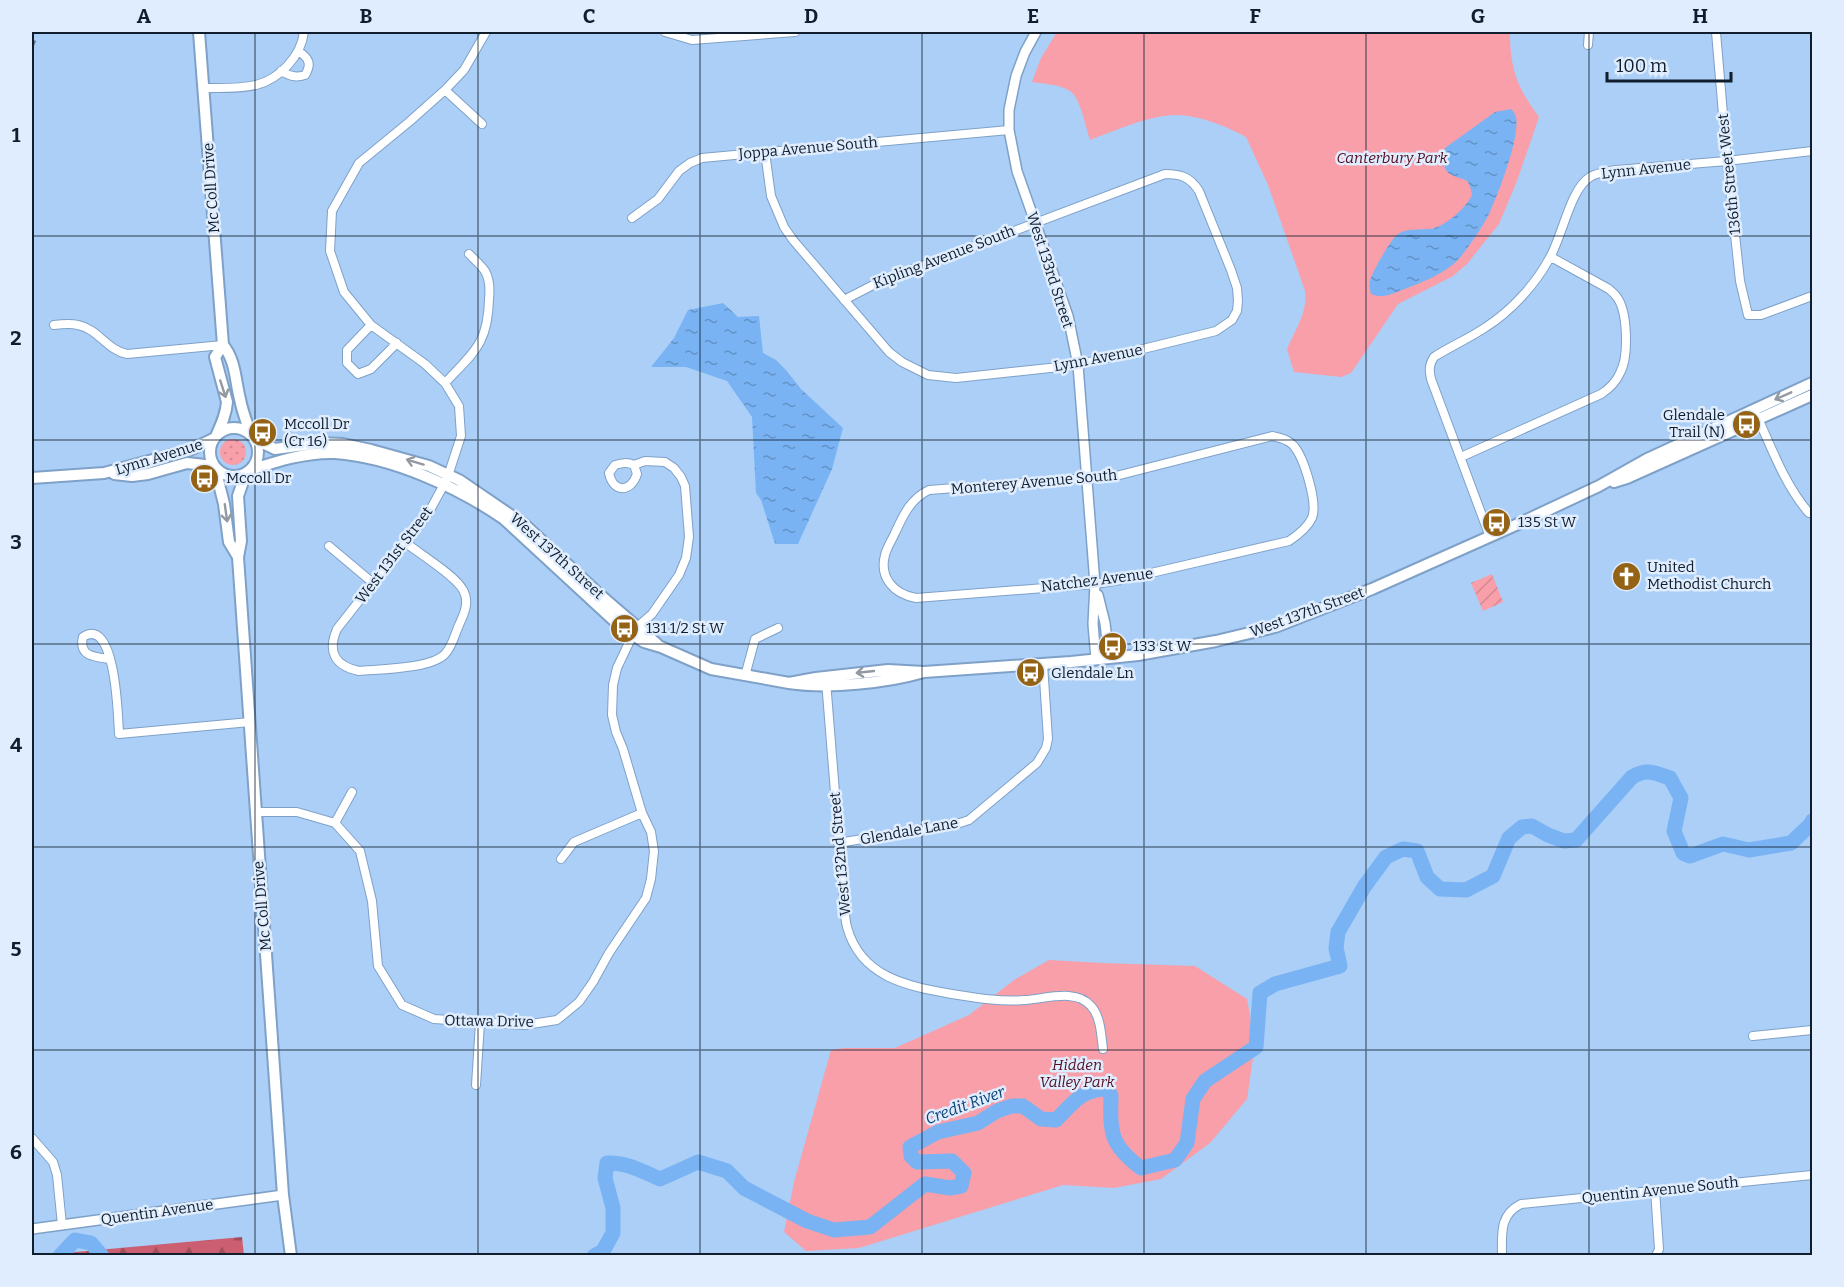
<svg xmlns="http://www.w3.org/2000/svg" width="1844" height="1287" font-family="Bitter,serif">
<style>
.grass{fill:url(#grass-dots)}
.forest{fill:url(#forest-firs)}
.park{fill:#f89faa}
.garden{fill:url(#garden-furrows)}
.water{fill:url(#water-ripples)}
.lines{fill:none;stroke-linecap:round;stroke-linejoin:round}
.river{stroke:#79b3f3;stroke-width:15}
.minor-casing{stroke:#7fa1c8;stroke-width:10}
.tertiary-casing{stroke:#7fa1c8;stroke-width:12}
.secondary-casing{stroke:#7fa1c8;stroke-width:14}
.minor{stroke:#fff;stroke-width:8}
.tertiary{stroke:#fff;stroke-width:9}
.secondary{stroke:#fff;stroke-width:10}
.rail{stroke:#5e7692;stroke-width:2;stroke-dasharray:8 8;stroke-linecap:butt}
.oneway{stroke:#9399a0}
.grid{fill:none;stroke:#101d2c;stroke-width:1.5;stroke-opacity:0.55}
.labels{text-anchor:middle;dominant-baseline:central;stroke-width:5;stroke-linejoin:round;paint-order:stroke}
.street-label{font-size:15px;fill:#101d2c;stroke:#dfedfe}
.park-label{font-size:15px;font-style:italic;fill:#540e20;stroke:#dfedfe}
.poi-label{font-size:15px;fill:#101d2c;stroke:#dfedfe;text-anchor:start}
.water-label{font-size:16px;font-style:italic;fill:#0e4275;stroke:#dfedfe}
.neatline{fill:none;stroke:#101d2c;stroke-width:2}
.grid-label{font-size:20px;text-anchor:middle;font-weight:bold;fill:#101d2c}
</style>
<defs>
<pattern id="grass-dots" width="8" height="8" patternUnits="userSpaceOnUse" patternTransform="scale(1.5)"><rect width="8" height="8" fill="#f89faa"/><path d="M2 2h.1M6 6h.1" fill="none" stroke="#d48892" stroke-width="1.8" stroke-linecap="round"/></pattern>
<pattern id="forest-firs" width="22" height="20" patternUnits="userSpaceOnUse" patternTransform="scale(1.5)"><rect width="22" height="20" fill="#cb5f71"/><path d="M5 1l3.5 6h-7zM16 11l3.5 6h-7z" fill="#a34e5d"/></pattern>
<pattern id="garden-furrows" width="10" height="10" patternUnits="userSpaceOnUse" patternTransform="scale(1.5)"><rect width="10" height="10" fill="#f89faa"/><path d="M-1 1l2-2M0 10L10 0M9 11l2-2" fill="none" stroke="#d48892"/></pattern>
<pattern id="water-ripples" width="26" height="14" patternUnits="userSpaceOnUse" patternTransform="scale(1.5)"><rect width="26" height="14" fill="#79b3f3"/><path d="M2 4q2-2 4 0t4 0M15 11q2-2 4 0t4 0" fill="none" stroke="#6291c5"/></pattern>
</defs>
<rect width="100%" height="100%" fill="#abcff7"/>
<path class="grass" d="M220 452a13 13 0 1 1 26 0a13 13 0 1 1-26 0Z"/>
<path class="forest" d="M242 1237 244 1255H42Z"/>
<path class="park" d="M1057 32H1510C1510 69 1517 87 1539 117L1517 181 1499 224 1467 264 1453 276 1398 304 1351 373 1341 377 1294 372 1287 349C1295 330 1308 312 1305 291L1268 185 1246 137C1226 126 1199 115 1175 115 1147 116 1117 130 1090 140 1086 128 1080 97 1070 91 1059 84 1044 84 1032 82L1041 58Z
M1049 960 1103 963 1195 966 1247 999 1255 1044 1247 1099 1210 1143 1161 1179 1114 1188 1063 1185 859 1248 806 1251 784 1232 794 1182 831 1050 844 1048H895L969 1015 1014 980Z"/>
<path class="garden" d="M1492 574 1503 602 1483 611 1471 583Z"/>
<path class="water" d="M1511 109C1514 112 1515 114 1516 117 1520 139 1498 194 1489 214 1483 226 1467 250 1458 260 1444 274 1421 283 1402 290 1392 294 1382 299 1371 294 1370 290 1369 285 1370 281 1371 274 1392 237 1398 234 1408 228 1419 230 1430 229 1445 227 1466 208 1472 195 1469 174 1463 182 1450 174 1442 169 1442 155 1445 148L1495 112Z
M723 303 738 317 759 316 763 353 776 360 786 370 801 389 843 428 832 469 798 544H775L761 500 756 493 752 417 727 381 686 367H651L674 338 688 310Z"/>
<g class="lines">
<path class="river" d="M60 1256 75 1240 91 1243 102 1256
M594 1256 603 1251 613 1233V1208L605 1178 607 1163C626 1162 642 1171 660 1179L698 1162 727 1171 744 1188 807 1221 834 1230 870 1227 925 1184 950 1188 961 1186 964 1173 952 1161 917 1162 911 1156 910 1147 938 1132 978 1123 997 1111 1012 1106H1023L1041 1119 1056 1120C1072 1104 1082 1089 1106 1089L1111 1095C1110 1133 1110 1145 1141 1168L1175 1160 1187 1143 1193 1099 1205 1081 1256 1047 1260 993 1275 984 1340 966 1336 948 1338 932 1364 887 1386 857 1403 849 1417 851 1427 877 1440 889 1466 890 1493 876 1509 838 1522 827 1532 826 1548 835 1564 841 1576 840 1632 777C1648 768 1654 773 1670 778L1681 798 1674 831 1683 853 1690 856 1723 844 1749 850 1791 843 1811 824 1812 821"/>
<defs>
<path id="minor" d="M665 32 692 40 795 32
M1716 32 1727 161 1740 281 1748 315H1761L1812 296
M1588 45 1589 32
M281 71C290 76 295 78 305 75 312 64 309 58 298 51
M204 88C221 88 239 89 256 85 280 79 301 56 304 32
M445 90 482 124
M765 152 771 196 784 227 793 240 889 352 902 362 928 375 956 378 1078 365 1216 331 1232 320 1237 311 1238 301 1237 288 1231 270 1199 191C1190 177 1181 174 1165 174L879 282 844 300
M632 218 658 199 679 171 690 163 702 158 1009 130
M54 325C62 324 70 323 78 325 98 329 107 350 127 354L223 345
M371 325 347 350V363L358 374 371 369 397 343
M445 383C474 352 488 344 489 299 490 290 490 280 485 271 481 265 474 259 469 254
M1757 416C1772 449 1785 485 1809 513H1812
M1272 436C1280 438 1287 439 1293 445 1304 457 1318 503 1312 518 1307 528 1298 535 1289 541L1121 580 1095 584 916 598C894 594 879 578 885 555 887 547 892 540 895 533 903 516 910 499 929 490L1116 476Z
M1461 457 1601 394C1609 389 1616 382 1620 373 1629 357 1628 310 1616 296 1614 293 1611 291 1609 289L1551 257
M1490 537 1431 379C1429 370 1429 365 1434 357 1451 346 1470 338 1486 327 1511 311 1535 285 1549 259 1562 238 1570 189 1590 177 1598 172 1607 172 1616 170L1727 161 1812 151
M406 543C420 554 456 576 463 590 470 602 464 614 459 625 455 634 452 647 445 654 431 669 380 669 359 671 335 666 327 652 337 629L429 512 447 479 461 436 459 406 445 383 425 364 371 325 344 292 330 251 332 211 359 163 409 122 445 90 464 70 486 32
M329 546 373 583
M110 659C96 657 78 657 83 637 116 615 118 718 119 734L250 722
M745 676 755 639 778 628
M826 681 844 904C845 912 845 920 847 927 861 978 908 986 952 994 976 998 1001 1002 1025 1000 1045 999 1076 988 1091 1006 1101 1017 1101 1035 1103 1049
M255 812H297L335 823 360 851 372 901 378 966 402 1005 434 1019 525 1025 557 1020 579 1002 593 982 609 953 646 898 651 879 654 851 651 832 642 813 623 749 616 732 612 715 613 685 617 668 636 628 652 614 679 575 686 558 689 537 685 486 681 477 674 468 665 462 645 461 634 465C627 462 622 463 615 465L609 473C613 493 631 493 637 474L634 465
M335 823 352 792
M838 843 960 823 969 820 1037 763 1046 748 1048 739 1043 664
M561 859 574 842 642 813
M1753 1036 1812 1030
M476 1085 480 1023
M32 1138 53 1162 57 1175 62 1225
M1655 1190 1659 1249 1656 1256
M1502 1256C1502 1234 1499 1215 1521 1204L1812 1175"/>
<path id="tertiary" d="M1036 32 1025 52 1016 76 1009 110V130L1017 171 1068 316 1078 365 1095 584 1093 624 1096 659
M1098 595 1105 623 1109 658
M32 1229 283 1195"/>
<path id="secondary" d="M199 32 223 345C236 361 235 380 240 399 242 411 247 423 251 435
M210 452a24 24 0 1 1 48 0a24 24 0 1 1-48 0Z
M217 434C222 423 226 414 227 402L215 357 223 345
M254 439 275 449 319 443 343 444 371 450 429 466 459 480 525 525 599 594 657 644
M215 468 224 504 229 542 238 557
M250 470C278 461 306 452 335 453 392 457 458 487 504 519L620 626 644 642 661 647 711 669 789 683
M246 473 238 496 241 541 238 557 283 1195 291 1256
M114 474 132 476 148 474 187 463 214 466
M32 478 104 473 190 450 213 439
M1614 482 1627 478 1812 395
M924 672C886 683 828 689 789 683L816 678 888 670 924 672 1071 662 1138 655 1216 641 1275 627 1372 589 1518 524 1599 486 1647 459 1812 383"/>
</defs>
<use href="#minor" class="minor-casing"/>
<use href="#tertiary" class="tertiary-casing"/>
<use href="#secondary" class="secondary-casing"/>
<use href="#minor" class="minor"/>
<use href="#tertiary" class="tertiary"/>
<use href="#secondary" class="secondary"/>
<path class="rail" d="M32 48 39 32"/>
</g>
<defs><path id="oneway-shaft" d="M-6 0H5M1.5-3L5.5 0L1.5 3" fill="none" stroke-width="1.6" stroke-linecap="round" stroke-linejoin="round" transform="scale(1.5)"/></defs>
<g class="oneway">
<use href="#oneway-shaft" transform="translate(223 389) rotate(72)"/>
<use href="#oneway-shaft" transform="translate(1783 396) rotate(156)"/>
<use href="#oneway-shaft" transform="translate(415 462) rotate(-163)"/>
<use href="#oneway-shaft" transform="translate(226 513) rotate(82)"/>
<use href="#oneway-shaft" transform="translate(865 672) rotate(174)"/>
</g>
<path class="grid" d="M255 32V1256M478 32V1256M700 32V1256M922 32V1256M1144 32V1256M1366 32V1256M1589 32V1256M32 236H1812M32 440H1812M32 644H1812M32 847H1812M32 1050H1812"/>
<defs>
<symbol id="bus-disc" viewBox="-11 -11 22 22"><circle r="9.5" fill="#956316" stroke="#dfedfe"/><path d="M-5-6H5V4H4V6H2V4H-2V6H-4V4H-5ZM-3.5-4V0h7V-4ZM-3.5 1.2v1.5H-2V1.2ZM2 1.2v1.5H3.5V1.2Z" fill="#fff"/></symbol>
<symbol id="church-disc" viewBox="-11 -11 22 22"><circle r="9.5" fill="#956316" stroke="#dfedfe"/><path d="M-1.2-6h2.4v3.5h3.3v2.4h-3.3V6h-2.4V-.1h-3.3v-2.4h3.3Z" fill="#fff"/></symbol>
</defs>
<g fill-rule="evenodd">
<use href="#bus-disc" x="1730" y="408" width="33" height="33"/>
<use href="#bus-disc" x="246" y="416" width="33" height="33"/>
<use href="#bus-disc" x="188" y="462" width="33" height="33"/>
<use href="#bus-disc" x="1480" y="506" width="33" height="33"/>
<use href="#church-disc" x="1610" y="560" width="33" height="33"/>
<use href="#bus-disc" x="608" y="612" width="33" height="33"/>
<use href="#bus-disc" x="1096" y="630" width="33" height="33"/>
<use href="#bus-disc" x="1014" y="656" width="33" height="33"/>
</g>
<g class="labels">
<g class="street-label">
<text transform="translate(808 148) rotate(-5)">Joppa Avenue South</text>
<text transform="translate(1646 169) rotate(-6)">Lynn Avenue</text>
<text transform="translate(1729 174) rotate(-96)">136th Street West</text>
<text transform="translate(211 188) rotate(-94)">Mc Coll Drive</text>
<text transform="translate(944 257) rotate(-21)">Kipling Avenue South</text>
<text transform="translate(1050 270) rotate(72)">West 133rd Street</text>
<text transform="translate(1098 358) rotate(-11)">Lynn Avenue</text>
<text transform="translate(159 457) rotate(-17)">Lynn Avenue</text>
<text transform="translate(1034 482) rotate(-5)">Monterey Avenue South</text>
<text transform="translate(394 555) rotate(-53)">West 131st Street</text>
<text transform="translate(557 556) rotate(42)">West 137th Street</text>
<text transform="translate(1097 580) rotate(-7)">Natchez Avenue</text>
<text transform="translate(1307 612) rotate(-20)">West 137th Street</text>
<text transform="translate(909 831) rotate(-10)">Glendale Lane</text>
<text transform="translate(840 854) rotate(-95)">West 132nd Street</text>
<text transform="translate(262 906) rotate(-95)">Mc Coll Drive</text>
<text transform="translate(489 1021) rotate(1)">Ottawa Drive</text>
<text transform="translate(1660 1190) rotate(-6)">Quentin Avenue South</text>
<text transform="translate(157 1212) rotate(-8)">Quentin Avenue</text>
</g>
<g class="park-label">
<text x="1392" y="158">Canterbury Park</text>
<text x="1077" y="1065">Hidden<tspan x="1077" dy="17">Valley Park</tspan></text>
</g>
<g class="poi-label">
<text x="1725" y="415" text-anchor="end">Glendale<tspan x="1725" dy="17">Trail (N)</tspan></text>
<text x="284" y="424">Mccoll Dr<tspan x="284" dy="17">(Cr 16)</tspan></text>
<text x="226" y="478">Mccoll Dr</text>
<text x="1518" y="522">135 St W</text>
<text x="1647" y="567">United<tspan x="1647" dy="17">Methodist Church</tspan></text>
<text x="646" y="628">131 1/2 St W</text>
<text x="1133" y="646">133 St W</text>
<text x="1051" y="673">Glendale Ln</text>
</g>
<g class="water-label">
<text transform="translate(965 1105) rotate(-20)">Credit River</text>
</g>
</g>
<rect width="1844" height="1287" fill="none" stroke="#dfedfe" stroke-width="66"/>
<path d="M1607 72v9h124v-9" fill="none" stroke="#101d2c" stroke-width="3"/>
<text x="1616" y="72" font-size="18" fill="#101d2c" stroke="#dfedfe" stroke-width="4.5" paint-order="stroke">100 m</text>
<rect x="33" y="33" width="1778" height="1221" class="neatline"/>
<g class="grid-label">
<text x="144" y="23">A</text>
<text x="366" y="23">B</text>
<text x="589" y="23">C</text>
<text x="811" y="23">D</text>
<text x="1033" y="23">E</text>
<text x="1255" y="23">F</text>
<text x="1478" y="23">G</text>
<text x="1700" y="23">H</text>
<text x="16" y="142">1</text>
<text x="16" y="345">2</text>
<text x="16" y="549">3</text>
<text x="16" y="752">4</text>
<text x="16" y="956">5</text>
<text x="16" y="1159">6</text>
</g>
</svg>
